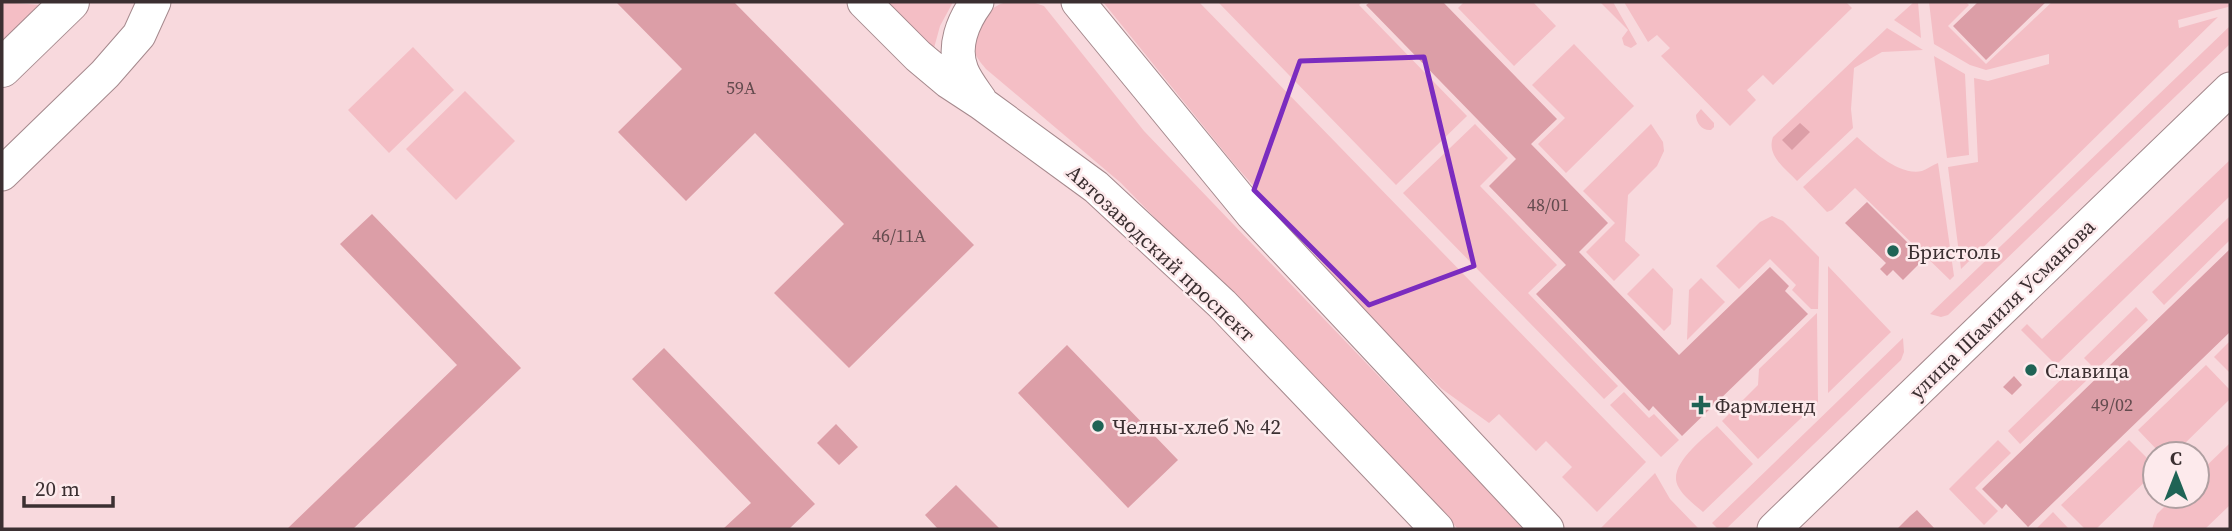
<svg xmlns="http://www.w3.org/2000/svg" width="2232" height="531" font-family="'Source Serif 4',serif">
<style>
.green{fill:#f4bec5}
.building{fill:#dc9ea7}
.lines{fill:none;stroke-linecap:round;stroke-linejoin:round}
.minor-casing{stroke:#a5898d;stroke-width:35}
.major-casing{stroke:#a5898d;stroke-width:40}
.minor{stroke:#fff;stroke-width:33}
.major{stroke:#fff;stroke-width:38}
.marked{fill:none;stroke:#7b2cbf;stroke-width:5;stroke-linejoin:round}
.poi-dot{fill:#1f6355;stroke:#fdeaec;stroke-width:2.5}
.labels{text-anchor:middle;dominant-baseline:central;stroke-width:5;stroke-linejoin:round;paint-order:stroke}
.number-label{font-size:18px;fill:#634b4e}
.poi-label{font-size:21px;fill:#3b2f31;stroke:#fdeaec;text-anchor:start}
.street-label{font-size:21px;fill:#3b2f31;stroke:#fdeaec}
</style>
<rect width="100%" height="100%" fill="#f8d9dd"/>
<path class="green" d="M2 2 40 5 2 43Z
M887 2H953L940 26 934 48Z
M1006 2H1032L1044 6 1144 131 1525 529H1458L1121 183 986 69C983 65 978 60 976 55 968 31 984 9 1006 2Z
M1103 2H1199L1646 462 1597 512 1562 477 1572 467 1546 441 1536 451 1499 414 1489 423 1442 389 1392 341 1234 164Z
M1218 2H1362L1359 5 1467 116 1396 185Z
M1464 2H1533L1556 26 1514 66 1458 8Z
M1600 2H1613L1637 44 1631 48 1624 45 1622 38 1628 30Z
M1624 2H1846L1852 8 1773 85 1763 75 1747 90 1756 100 1730 126 1661 56 1670 48 1657 35 1648 42Z
M1914 2H1918L1921 38 1894 20Z
M1929 2H1966L1969 5 1948 26 1986 64 2052 2H2230V4L2228 7 2178 20 2179 28 2218 17 1961 269 1948 167 1978 162 1974 78 1988 81 2049 64V54L1986 70 1970 65 1934 44Z
M2230 26V44L1948 315 1941 317 1930 314Z
M1887 28 1923 50 1882 52 1854 68 1851 109 1853 128 1797 181C1786 169 1766 156 1773 137Z
M1574 44 1634 106 1566 173 1538 144 1565 118 1532 85Z
M413 47 454 90 389 153 348 110Z
M1934 56 1965 74 1969 155 1947 158Z
M465 91 515 141 456 200 406 149Z
M1701 109 1714 123V127L1711 130C1702 131 1696 123 1696 115Z
M1475 124 1508 158 1480 186 1557 265 1528 293 1618 386 1604 399 1403 193Z
M1651 124 1663 142 1664 151 1657 166 1628 195 1625 241 1640 255 1614 281 1586 252 1615 223 1583 191Z
M1857 137C1873 151 1899 176 1922 171 1927 169 1933 165 1938 163L1954 276 1950 280 1855 188 1832 210 1827 212 1803 187Z
M2230 160V196L2056 365 2021 330 2027 324 2042 339Z
M1772 216 1783 221 1819 257 1818 309H1811L1792 290 1796 285 1770 259 1739 289 1716 266 1760 222Z
M2229 217 2230 240 2164 305 2152 292Z
M1828 266 1891 332 1828 393Z
M1653 268 1673 289 1671 324 1664 331 1627 294Z
M1701 278 1725 302 1687 340 1689 290Z
M2136 307 2148 320 2096 370 2084 358Z
M1817 313 1818 402 1758 459 1722 421 1758 385 1759 369Z
M1903 338 1904 352 1901 360 1726 529H1718L1712 523Z
M2230 341V373L2214 357Z
M2206 365 2230 390V399L2174 454H2161L2138 430Z
M2075 366 2088 379 2020 444 2008 431Z
M1624 392 1649 418 1654 414 1679 440 1661 457 1610 405Z
M1717 426 1753 464 1703 512C1695 505 1684 497 1679 488 1665 467 1703 439 1717 426Z
M1998 440 2011 453 1975 488 1998 511 1984 525 1949 489Z
M2129 440 2155 466V472L2096 529H2085L2061 505Z
M2230 443V505L2205 529H2152L2157 514 2175 496H2197V475Z
M1655 473 1670 499 1699 529H1600Z
M2053 512 2069 529H2036Z"/>
<path class="building" d="M616 2H734L974 245 849 368 774 293 844 224 755 133 686 201 618 132 682 69Z
M1370 2H1443L1557 119 1531 144 1608 223 1579 252 1679 355 1770 267 1789 286 1785 291 1808 314 1682 436 1653 406 1649 411 1536 294 1566 265 1489 186 1516 159 1366 5Z
M1978 2H2046L1986 60 1953 26Z
M1800 123 1810 132 1792 150 1782 140Z
M1867 202 1924 259 1903 280 1893 270 1887 276 1880 269 1886 263 1845 223Z
M372 214 521 368 353 529H287L457 365 340 244Z
M2230 249V332L2028 527 2006 504 2002 509 1982 489Z
M1067 345 1178 460 1128 508 1018 393Z
M664 348 815 504 789 529H723L751 503 632 379Z
M2032 362 2039 369 2029 378 2023 371Z
M2014 376 2022 385 2012 395 2003 387Z
M836 424 858 447 839 465 817 443Z
M956 485 1000 529H938L925 515Z
M1917 510 1935 529H1897L1910 516Z"/>
<g class="lines">
<defs>
<path id="minor" d="M864 2 918 56 949 82 981 103 1096 187 1222 304 1437 529
M977 2C963 21 952 47 962 71 966 81 974 91 980 100
M1078 2 1252 214 1547 529
M2 174 105 74 139 35 154 2
M1774 529 2230 89"/>
<path id="major" d="M2 68 70 2"/>
</defs>
<use href="#minor" class="minor-casing"/>
<use href="#major" class="major-casing"/>
<use href="#minor" class="minor"/>
<use href="#major" class="major"/>
</g>
<path class="marked" d="M1424 57 1474 266 1369 305 1254 190 1300 61Z"/>
<g class="poi-dot">
<circle cx="1893" cy="251" r="7"/>
<circle cx="2031" cy="370" r="7"/>
<path d="M1697.5 394.5h7v7h7v7h-7v7h-7v-7h-7v-7h7z"/>
<circle cx="1098" cy="426" r="7"/>
</g>
<g class="labels">
<g class="number-label">
<text x="741" y="87">59А</text>
<text x="1548" y="204">48/01</text>
<text x="899" y="235">46/11А</text>
<text x="2112" y="404">49/02</text>
</g>
<g class="poi-label">
<text x="1907" y="251">Бристоль</text>
<text x="2045" y="370">Славица</text>
<text x="1715" y="405">Фармленд</text>
<text x="1112" y="426">Челны-хлеб № 42</text>
</g>
<g class="street-label">
<text transform="translate(1161 253) rotate(43)">Автозаводский проспект</text>
<text transform="translate(2002 309) rotate(-44)">улица Шамиля Усманова</text>
</g>
</g>
<rect width="2232" height="531" fill="none" stroke="#3b2f31" stroke-width="7"/>
<g transform="translate(2176 475)"><circle r="33" fill="#fdeaec" stroke="#af9fa1" stroke-width="2"/>
<path d="M0-5L12 26L0 18L-12 26Z" fill="#1f6355"/>
<text y="-10" font-size="19" font-weight="bold" text-anchor="middle" fill="#3b2f31">С</text>
</g>
<path d="M24 496v10h89v-10" fill="none" stroke="#3b2f31" stroke-width="3.5"/>
<text x="35" y="496" font-size="21" fill="#3b2f31" stroke="#fdeaec" stroke-width="5" paint-order="stroke">20 m</text>
</svg>
